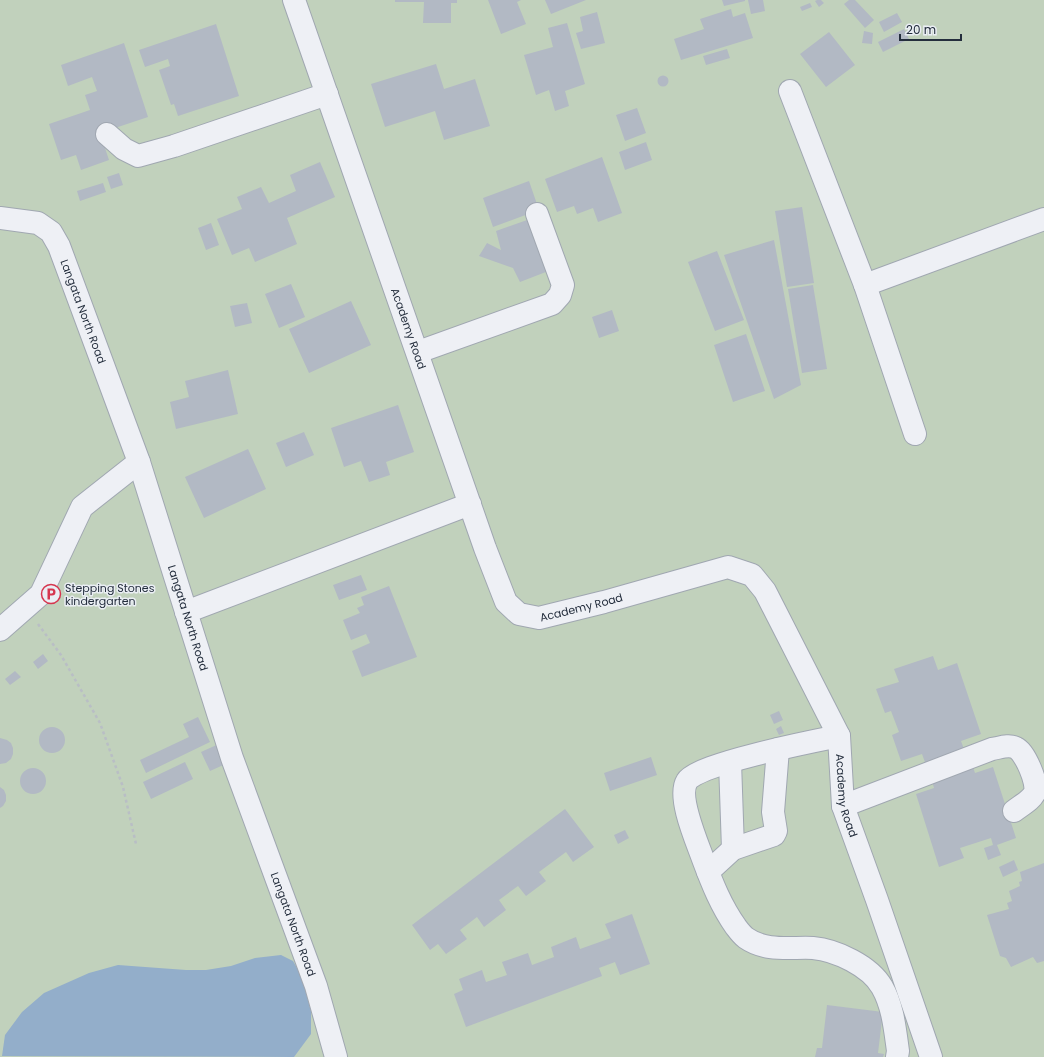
<svg xmlns="http://www.w3.org/2000/svg" width="1044" height="1057" font-family="Poppins,sans-serif">
<style>
.green{fill:#c1d1bc}
.water{fill:#93aeca}
.building{fill:#b2b9c4}
.lines{fill:none;stroke-linecap:round;stroke-linejoin:round}
.minor-casing{stroke:#a0a7b1;stroke-width:24}
.path{stroke:#b9bec5;stroke-width:2.5;stroke-dasharray:3 3;stroke-linecap:butt}
.minor{stroke:#eef0f5;stroke-width:22}
.labels{text-anchor:middle;dominant-baseline:central;stroke-width:3;stroke-linejoin:round;paint-order:stroke}
.street-label{font-size:11px;fill:#242e3d;stroke:#eaeef4}
.poi-label{font-size:11px;fill:#242e3d;stroke:#eaeef4;text-anchor:start}
</style>
<rect width="100%" height="100%" fill="#dbe0e7"/>
<path class="green" d="M0 0H1044V1057H0Z"/>
<path class="water" d="M281 955 293 961 301 975 311 1011V1034L294 1057 2 1056 5 1035 22 1012 44 993 89 973 118 965 186 970H206L231 966 255 958Z"/>
<path class="building" d="M395 0H457V3H451V23H423L424 2H395Z
M488 0H521L517 2 526 24 501 34Z
M545 0H586L551 14Z
M722 0H745V1L724 6Z
M748 0H763L765 11 751 14Z
M817 0H821L824 3 819 7 815 1Z
M849 0H855L874 20 865 28 844 4Z
M810 3 812 7 802 11 800 7Z
M731 9 733 17 745 13 753 38 681 60 674 39 704 29 700 19Z
M597 12 605 43 581 49 576 33 583 31 580 17Z
M897 13 902 22 884 32 879 22Z
M567 23 585 84 565 91 569 106 555 111 549 90 536 95 524 55 553 47 548 28Z
M216 24 239 96 178 116 174 104 171 105 159 70 170 66 168 59 145 67 139 50Z
M904 29 909 39 883 52 878 42Z
M864 31 873 33 872 44 862 43Z
M829 32 855 65 826 87 800 54Z
M124 43 148 117 100 133 109 160 81 170 76 155 61 160 49 124 90 110 85 95 97 91 92 77 68 86 61 65Z
M727 49 730 58 706 65 703 56Z
M436 64 444 89 475 79 490 126 444 140 435 111 385 127 371 84Z
M657.5 81a5.5 5.5 0 1 1 11 0a5.5 5.5 0 1 1-11 0Z
M637 108 646 133 625 141 616 115Z
M646 142 652 160 625 170 619 152Z
M602 157 622 213 598 222 593 208 577 214 574 206 557 212 545 179Z
M320 162 335 197 287 218 297 244 255 262 249 248 232 255 217 219 242 209 237 197 261 187 269 203 296 191 290 175Z
M119 173 123 185 111 189 107 177Z
M529 181 539 210 493 227 483 198Z
M103 183 106 192 80 201 77 191Z
M802 207 814 283 787 287 775 211Z
M530 219 551 270 520 282 513 268 479 256 487 243 501 250 496 231Z
M211 223 219 245 206 250 198 228Z
M774 240 801 385 774 399 724 255Z
M717 251 744 320 715 331 688 262Z
M291 284 305 317 279 328 265 294Z
M813 285 827 369 802 373 788 289Z
M351 301 371 345 309 373 289 329Z
M247 303 252 323 235 327 230 306Z
M612 310 619 331 599 338 592 317Z
M746 334 765 391 733 402 714 345Z
M228 370 238 414 176 429 170 402 189 397 185 381Z
M398 405 414 452 386 462 390 475 369 482 361 461 344 467 331 428Z
M304 432 314 455 286 467 276 443Z
M248 449 266 489 204 518 185 477Z
M361 575 367 590 339 600 333 585Z
M389 586 417 657 362 677 352 651 370 643 366 634 351 640 343 620 360 613 357 608 364 605 361 597Z
M43 654 48 661 38 669 33 662Z
M933 656 938 670 957 663 981 734 961 741 965 752 926 765 922 754 901 761 892 735 899 732 891 711 885 713 876 689 899 682 894 669Z
M15 671 21 677 10 685 5 679Z
M779 711 783 720 774 724 770 715Z
M198 717 210 742 146 773 140 760 189 737 183 724Z
M781 726 784 733 779 735 776 729Z
M39 740a13 13 0 1 1 26 0a13 13 0 1 1-26 0Z
M0 738 7 740 11 743 13 748V754L11 759 6 763 0 764Z
M221 743 230 762 210 771 201 752Z
M651 757 657 775 610 791 604 773Z
M185 762 193 779 151 799 143 782Z
M972 764 975 773 993 767 1016 838 997 845 1001 855 988 860 984 848 993 845 991 838 960 848 964 858 939 867 916 794 934 788 931 777Z
M20 781a13 13 0 1 1 26 0a13 13 0 1 1-26 0Z
M0 787 4 790 6 795V801L3 806 0 808Z
M565 809 594 847 573 862 566 852 539 872 546 881 526 896 518 886 499 900 506 910 484 927 477 917 460 930 467 939 446 954 438 944 430 950 412 925Z
M625 830 629 838 618 844 614 835Z
M1014 860 1018 870 1003 877 999 867Z
M1044 863V961L1037 963 1033 957 1011 967 1006 958 1000 956 987 915 1009 909 1007 903 1012 901 1009 891 1020 886 1019 882 1022 881 1020 872Z
M632 914 650 964 620 975 615 962 599 968 602 976 466 1027 454 994 463 990 459 979 482 970 486 982 507 975 502 962 528 953 532 965 554 957 551 947 576 937 580 949 611 938 605 924Z
M827 1005 883 1012 878 1053 884 1054 883 1057H815L817 1048H822Z"/>
<g class="lines">
<defs>
<g id="minor">
<path id="s1" d="M294 0 485 548 506 602 519 614 539 618 604 602 728 567 752 575 765 591 839 736 843 806 877 900 931 1057"/>
<path d="M790 91 865 285 915 434"/>
<path d="M107 134 124 149 138 156 174 146 327 94"/>
<path id="s2" d="M0 218 38 223 51 232 59 246 139 462 232 758 316 986 336 1057"/>
<path d="M865 285 1044 219"/>
<path d="M418 352 552 304 560 295 563 285 537 214"/>
<path d="M186 612 470 504"/>
<path d="M0 630 41 594 82 507 139 462"/>
<path d="M839 736C814 741 697 764 687 781 677 797 697 842 703 859 712 883 721 906 736 927 739 931 742 935 746 938 766 952 790 947 813 948 836 950 870 966 882 987 893 1006 895 1030 898 1051L897 1057"/>
<path d="M730 762 733 849"/>
<path d="M843 806 992 749C999 748 1009 744 1016 748 1025 752 1038 783 1035 792 1032 800 1020 806 1014 811"/>
<path d="M708 872 733 849 774 835 776 831 773 812 778 749"/>
</g>
</defs>
<use href="#minor" class="minor-casing"/>
<path class="path" d="M38 624 61 655 100 723 123 787 136 844"/>
<use href="#minor" class="minor"/>
</g>
<defs>
<symbol id="parking-ring" viewBox="-11 -11 22 22"><circle r="9.5" fill="#eaeef4" stroke="#d6364f" stroke-width="1.5"/><path d="M-3.5-5.5H1a3.5 3.5 0 0 1 0 7H-1V5.5H-3.5ZM-1-3.4V-.6H.8a1.4 1.4 0 0 0 0-2.8Z" fill="#d6364f"/></symbol>
</defs>
<g fill-rule="evenodd">
<use href="#parking-ring" x="40" y="583" width="22" height="22"/>
</g>
<g class="labels">
<g class="street-label">
<text stroke="none"><textPath href="#s2" startOffset="140">Langata North Road</textPath></text>
<text stroke="none"><textPath href="#s1" startOffset="348">Academy Road</textPath></text>
<text stroke="none"><textPath href="#s1" startOffset="720">Academy Road</textPath></text>
<text stroke="none"><textPath href="#s2" startOffset="464">Langata North Road</textPath></text>
<text stroke="none"><textPath href="#s1" startOffset="1141">Academy Road</textPath></text>
<text stroke="none"><textPath href="#s2" startOffset="788">Langata North Road</textPath></text>
</g>
<g class="poi-label">
<text x="65" y="588">Stepping Stones<tspan x="65" dy="13">kindergarten</tspan></text>
</g>
</g>
<path d="M900 34v6h61v-6" fill="none" stroke="#242e3d" stroke-width="2"/>
<text x="906" y="34" font-size="12" fill="#242e3d" stroke="#eaeef4" stroke-width="3" paint-order="stroke">20 m</text>
</svg>
